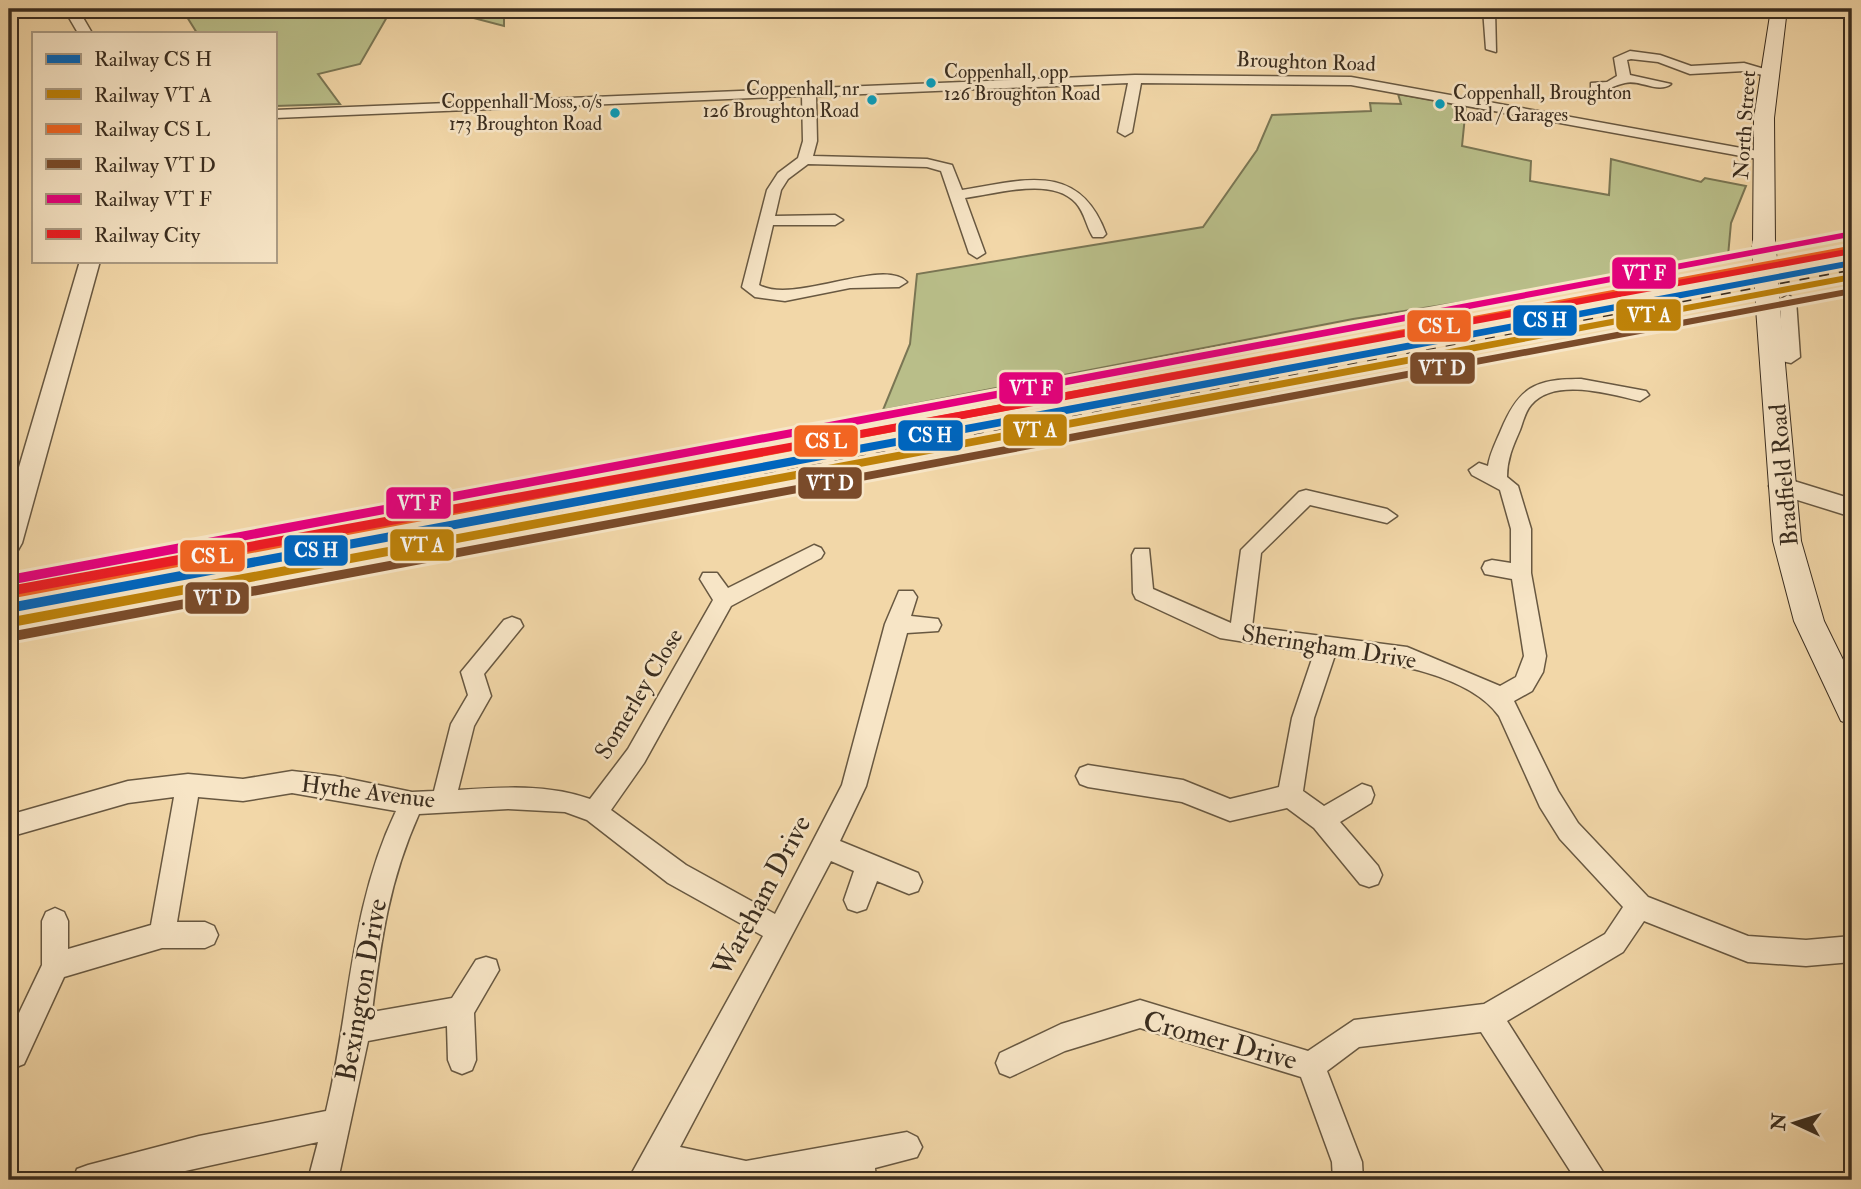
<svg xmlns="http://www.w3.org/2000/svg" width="1861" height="1189" font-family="'IM FELL Double Pica',serif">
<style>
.green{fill:#b9be89;stroke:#7a7654;stroke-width:2}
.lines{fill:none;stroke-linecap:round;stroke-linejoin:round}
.minor-casing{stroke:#685841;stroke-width:3}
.tertiary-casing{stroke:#685841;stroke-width:3}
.secondary-casing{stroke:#3a2d1f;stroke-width:2}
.minor{fill:#f7e5c6;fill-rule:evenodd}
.tertiary{fill:#f7e5c6;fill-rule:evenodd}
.secondary{fill:#f7e5c6;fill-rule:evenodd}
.rail-far1{stroke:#3a2d1f;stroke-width:4.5;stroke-dasharray:10 10;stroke-linecap:butt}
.rail{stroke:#3a2d1f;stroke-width:5;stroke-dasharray:12 12;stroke-linecap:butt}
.secondary-bridge-casing{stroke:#3a2d1f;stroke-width:25;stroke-linecap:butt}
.secondary-bridge{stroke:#f7e5c6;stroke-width:24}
.rail-1-casing{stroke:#f7e5c6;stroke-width:6}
.rail-2-casing{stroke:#f7e5c6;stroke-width:6}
.rail-3-casing{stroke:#f7e5c6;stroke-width:6}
.rail-4-casing{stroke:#f7e5c6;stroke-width:6}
.rail-5-casing{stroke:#f7e5c6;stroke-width:6}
.rail-6-casing{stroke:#f7e5c6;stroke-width:6}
.rail-1{fill:#0065bd;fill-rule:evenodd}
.rail-2{fill:#be8209;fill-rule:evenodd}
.rail-3{fill:#f26522;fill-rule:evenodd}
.rail-4{fill:#7a4b2a;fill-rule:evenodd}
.rail-5{fill:#e5007d;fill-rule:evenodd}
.rail-6{fill:#ed1c24;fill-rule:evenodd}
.bus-dot{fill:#069dbc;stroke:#f7e5c6;stroke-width:2.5}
.labels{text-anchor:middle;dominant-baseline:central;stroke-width:5;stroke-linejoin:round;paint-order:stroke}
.far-bus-label{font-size:19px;fill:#3a2d1f;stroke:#f7e5c6;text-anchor:start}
.far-street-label{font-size:21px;fill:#3a2d1f;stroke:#f7e5c6}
.street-label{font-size:24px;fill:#3a2d1f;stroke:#f7e5c6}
.near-street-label{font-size:28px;fill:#3a2d1f;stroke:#f7e5c6}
.line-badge{stroke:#f7e5c6;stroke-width:2.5}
.badge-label{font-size:19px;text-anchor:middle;font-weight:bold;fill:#fff}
</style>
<rect width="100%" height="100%" fill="#f2d7a8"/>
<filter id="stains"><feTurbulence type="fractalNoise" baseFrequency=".00286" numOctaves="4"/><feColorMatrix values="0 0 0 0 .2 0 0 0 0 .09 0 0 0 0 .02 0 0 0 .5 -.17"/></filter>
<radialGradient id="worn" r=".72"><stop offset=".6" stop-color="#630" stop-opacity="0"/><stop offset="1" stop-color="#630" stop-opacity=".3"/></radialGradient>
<path class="green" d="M182 9 236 16 306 14 307 9H504V26L466 16 387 17 360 64 318 74 340 104 275 106V33H197Z
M1398 94 1466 106 1462 146 1531 161 1530 181 1609 195 1611 159 1701 182 1705 178 1746 186 1731 223 1728 256 1539 290 1353 319 883 410 910 344 917 274 1203 227 1257 150 1272 115 1371 111 1370 103 1401 104Z"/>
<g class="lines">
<defs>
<path id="minor" d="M81 9H97L79 18H71V12Z
M1483 9H1495L1496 52 1486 49Z
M1630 51 1660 55 1691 66 1744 63 1778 73 1772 77 1744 71 1690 74 1658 62 1631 59 1627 60 1630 75 1671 84C1658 94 1640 79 1625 83 1612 86 1606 92 1591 89V83L1607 82 1617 76 1614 58Z
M1135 75 1351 77 1763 152 1770 156 1763 160 1351 85 1141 83 1132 132 1125 136 1118 132 1128 83 816 96 817 141 813 156 927 159 952 165 962 190C1024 180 1079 161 1106 234L1103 237H1093C1086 226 1085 213 1076 203 1052 176 996 194 965 198L985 253 977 258 969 253 941 171 927 167 808 164 788 179 781 190 775 216 835 215 843 220 835 225H773L759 285C794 305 883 257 907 282L899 287 850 288 785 301 755 297 742 287 767 190 778 173 798 158 803 141 802 96 275 118V110Z
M1788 295 1796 300 1800 357 1791 363 1767 358 1764 354 1773 348 1782 350 1780 300Z
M1581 379 1646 391 1649 395 1640 401C1610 394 1554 377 1531 405 1525 412 1523 422 1520 430 1513 446 1507 459 1507 477L1518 486 1531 529V573L1546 656 1543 672 1532 691 1514 701 1558 791 1578 823 1648 897 1748 936 1806 940 1852 936V962L1806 966 1748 962 1644 921 1623 952 1507 1021 1608 1180H1576L1481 1032 1359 1047 1327 1071 1362 1162 1363 1180H1333L1332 1162 1301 1077 1140 1028 1065 1051 1010 1077 1000 1073 996 1063 1000 1053 1061 1024 1140 1000 1308 1051 1354 1020 1484 1004 1605 934 1623 907 1560 839 1540 807 1499 716C1468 673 1385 662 1335 655L1314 718 1303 791 1324 806 1362 784 1371 787 1374 795 1371 803 1340 822 1378 866 1382 875 1378 884 1369 887 1360 884 1314 828 1287 808 1230 821 1182 802 1088 787 1080 784 1076 776 1080 768 1088 765 1183 780 1230 799 1279 787 1292 718 1314 653 1220 638 1136 599 1133 593 1132 555 1135 549H1149L1153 589 1231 623 1241 550 1299 492 1306 490 1387 509 1397 516 1387 523 1310 505 1261 553 1252 627 1407 647 1500 686 1516 677 1524 656 1512 579 1485 574 1482 568 1485 562 1492 560 1511 563V529L1500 490 1472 475 1469 470 1479 463 1488 466C1490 453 1496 442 1501 430 1519 387 1535 379 1581 379Z
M814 545 821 548 824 553 821 558 731 606 644 763 611 810 686 865 775 914 842 785 885 624 899 591H913L917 597 911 616 938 619 941 625 938 631 907 633 866 786 840 841 918 873 922 882 918 891 909 894 877 881 866 909 857 912 848 909 844 900 854 871 831 861 680 1147 746 1161 907 1132 917 1137 922 1147 917 1157 875 1168 876 1180H846L845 1173C787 1184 723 1186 666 1173L661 1180H628L763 936 668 883 587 820 565 812 508 809 419 814C389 881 381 940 372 1012L452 998 476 960 486 957 496 960 499 970 474 1013 476 1060 472 1070 462 1074 452 1070 448 1060 447 1026 368 1041 338 1180H308L318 1142 144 1180H73L77 1169 88 1165 199 1136 326 1111C351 1007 349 910 396 811L292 793 243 801 198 797 177 922H205L214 926 218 935 214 944 205 948H162L64 977 24 1064 14 1068 9 1066V1034L42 965V921L46 912 55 908 64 912 68 921V949L151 925 174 797 128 803 9 837V815L128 781 188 774 243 779 292 771 335 776 412 792 434 791 451 724 468 695 461 672 504 620 512 617 520 620 523 626 484 674 491 696 474 726 458 790C503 787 548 784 590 799L628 749 713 600 700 579 703 573H717L728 588Z"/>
<path id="tertiary" d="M64 9H78L92 33H78Z
M80 261H100L22 543 18 550 9 553V501Z
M1781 477 1852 499V517L1772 492 1769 486 1772 480Z"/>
<path id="secondary" d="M1771 9H1787L1774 118 1775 245 1764 252 1753 245 1754 118Z
M1768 301 1776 303 1780 308 1801 541 1824 621 1852 678V725L1841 721 1794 621 1773 541 1756 308 1760 303Z"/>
</defs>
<use href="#minor" class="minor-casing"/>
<use href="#tertiary" class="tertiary-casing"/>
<use href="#secondary" class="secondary-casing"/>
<use href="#minor" class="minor"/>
<use href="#tertiary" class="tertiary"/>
<use href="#secondary" class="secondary"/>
<path class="rail-far1" d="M856 457 1852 269"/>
<path class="rail" d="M9 616 865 455"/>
<defs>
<path id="secondary-bridge" d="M1764 245 1768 308"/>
</defs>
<use href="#secondary-bridge" class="secondary-bridge-casing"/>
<use href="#secondary-bridge" class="secondary-bridge"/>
<defs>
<path id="rail-1" d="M1852 260V266L9 613V603Z"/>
<path id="rail-2" d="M1852 274V280L12 627 9 626V618L12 617Z"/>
<path id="rail-3" d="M1849 246 1852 247V251L9 599V589Z"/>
<path id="rail-4" d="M1852 288V294L14 641 9 638 10 632 14 631Z"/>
<path id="rail-5" d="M1847 232 1851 235 1850 237 9 585V575Z"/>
<path id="rail-6" d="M1852 248V254L9 596V586Z"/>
</defs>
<use href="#rail-1" class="rail-1-casing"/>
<use href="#rail-2" class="rail-2-casing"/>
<use href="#rail-3" class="rail-3-casing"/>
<use href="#rail-4" class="rail-4-casing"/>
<use href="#rail-5" class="rail-5-casing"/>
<use href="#rail-6" class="rail-6-casing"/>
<use href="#rail-1" class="rail-1"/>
<use href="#rail-2" class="rail-2"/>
<use href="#rail-3" class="rail-3"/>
<use href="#rail-4" class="rail-4"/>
<use href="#rail-5" class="rail-5"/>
<use href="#rail-6" class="rail-6"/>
</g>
<g class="bus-dot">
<circle cx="931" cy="83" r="6"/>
<circle cx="872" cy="100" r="6"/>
<circle cx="1440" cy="104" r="6"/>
<circle cx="615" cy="113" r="6"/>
</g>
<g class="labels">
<g class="far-bus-label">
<text x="944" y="72">Coppenhall, opp<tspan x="944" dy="22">126 Broughton Road</tspan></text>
<text x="859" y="89" text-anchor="end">Coppenhall, nr<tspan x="859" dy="22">126 Broughton Road</tspan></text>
<text x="1453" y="93">Coppenhall, Broughton<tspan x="1453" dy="22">Road / Garages</tspan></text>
<text x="602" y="102" text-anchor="end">Coppenhall Moss, o/s<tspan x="602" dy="22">173 Broughton Road</tspan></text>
</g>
<g class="far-street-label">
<text transform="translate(1306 62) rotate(2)">Broughton Road</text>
<text transform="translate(1745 125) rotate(-86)">North Street</text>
</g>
<g class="street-label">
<text transform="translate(1784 475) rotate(-95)">Bradfield Road</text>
<text transform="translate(1329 647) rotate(9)">Sheringham Drive</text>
<text transform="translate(639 694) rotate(-59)">Somerley Close</text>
<text transform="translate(368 792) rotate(7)">Hythe Avenue</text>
</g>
<g class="near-street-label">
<text transform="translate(762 896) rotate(-62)">Wareham Drive</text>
<text transform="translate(362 990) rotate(-80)">Bexington Drive</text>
<text transform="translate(1220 1041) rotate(15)">Cromer Drive</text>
</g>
</g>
<g class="line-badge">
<rect x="1611" y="256" width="66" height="34" rx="7" fill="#e5007d"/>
<rect x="1615" y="298" width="67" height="34" rx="7" fill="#be8209"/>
<rect x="1512" y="304" width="66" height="33" rx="7" fill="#0065bd"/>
<rect x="1406" y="309" width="66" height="34" rx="7" fill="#f26522"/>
<rect x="1409" y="351" width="67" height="34" rx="7" fill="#7a4b2a"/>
<rect x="998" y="371" width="66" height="34" rx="7" fill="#e5007d"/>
<rect x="1002" y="413" width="66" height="34" rx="7" fill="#be8209"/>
<rect x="897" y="419" width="67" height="33" rx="7" fill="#0065bd"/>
<rect x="793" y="424" width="66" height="34" rx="7" fill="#f26522"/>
<rect x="797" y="466" width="66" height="34" rx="7" fill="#7a4b2a"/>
<rect x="385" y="486" width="67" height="34" rx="7" fill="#e5007d"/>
<rect x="389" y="528" width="66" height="34" rx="7" fill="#be8209"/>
<rect x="283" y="534" width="66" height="33" rx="7" fill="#0065bd"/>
<rect x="179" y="539" width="67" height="34" rx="7" fill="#f26522"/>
<rect x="184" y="581" width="66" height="34" rx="7" fill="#7a4b2a"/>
</g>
<g class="badge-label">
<text x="1644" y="280">VT F</text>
<text x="1649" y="322">VT A</text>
<text x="1545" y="327">CS H</text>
<text x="1439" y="333">CS L</text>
<text x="1442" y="375">VT D</text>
<text x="1031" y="395">VT F</text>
<text x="1035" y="437">VT A</text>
<text x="930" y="442">CS H</text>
<text x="826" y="448">CS L</text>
<text x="830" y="490">VT D</text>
<text x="419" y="510">VT F</text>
<text x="422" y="552">VT A</text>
<text x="316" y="557">CS H</text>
<text x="212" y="563">CS L</text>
<text x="217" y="605">VT D</text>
</g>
<rect width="1861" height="1189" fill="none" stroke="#f2d7a8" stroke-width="35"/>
<rect x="10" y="10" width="1840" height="1168" fill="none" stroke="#3a2d1f" stroke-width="3.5"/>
<rect x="18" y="18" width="1826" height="1154" fill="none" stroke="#3a2d1f" stroke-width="2"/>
<rect x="32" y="32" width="245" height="231" fill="#f7e5c6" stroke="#ab9b83" stroke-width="2"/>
<rect x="46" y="54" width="35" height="10" fill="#0065bd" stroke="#ab9b83" stroke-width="2"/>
<text x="94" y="66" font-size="21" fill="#3a2d1f">Railway CS H</text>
<rect x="46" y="89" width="35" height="10" fill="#be8209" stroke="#ab9b83" stroke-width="2"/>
<text x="94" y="102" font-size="21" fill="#3a2d1f">Railway VT A</text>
<rect x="46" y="124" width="35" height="10" fill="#f26522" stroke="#ab9b83" stroke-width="2"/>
<text x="94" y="136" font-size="21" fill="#3a2d1f">Railway CS L</text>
<rect x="46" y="159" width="35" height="10" fill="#7a4b2a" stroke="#ab9b83" stroke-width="2"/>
<text x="94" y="172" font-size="21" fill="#3a2d1f">Railway VT D</text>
<rect x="46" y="194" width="35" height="10" fill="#e5007d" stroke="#ab9b83" stroke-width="2"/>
<text x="94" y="206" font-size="21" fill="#3a2d1f">Railway VT F</text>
<rect x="46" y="229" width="35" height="10" fill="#ed1c24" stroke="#ab9b83" stroke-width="2"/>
<text x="94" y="242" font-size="21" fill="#3a2d1f">Railway City</text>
<g transform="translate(1795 1123) rotate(274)" stroke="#f7e5c6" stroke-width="5" paint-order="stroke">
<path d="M0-5L12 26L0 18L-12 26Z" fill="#3a2d1f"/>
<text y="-10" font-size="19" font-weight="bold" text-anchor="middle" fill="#3a2d1f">N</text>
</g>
<rect width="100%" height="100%" filter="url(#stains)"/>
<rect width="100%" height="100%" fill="url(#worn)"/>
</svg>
